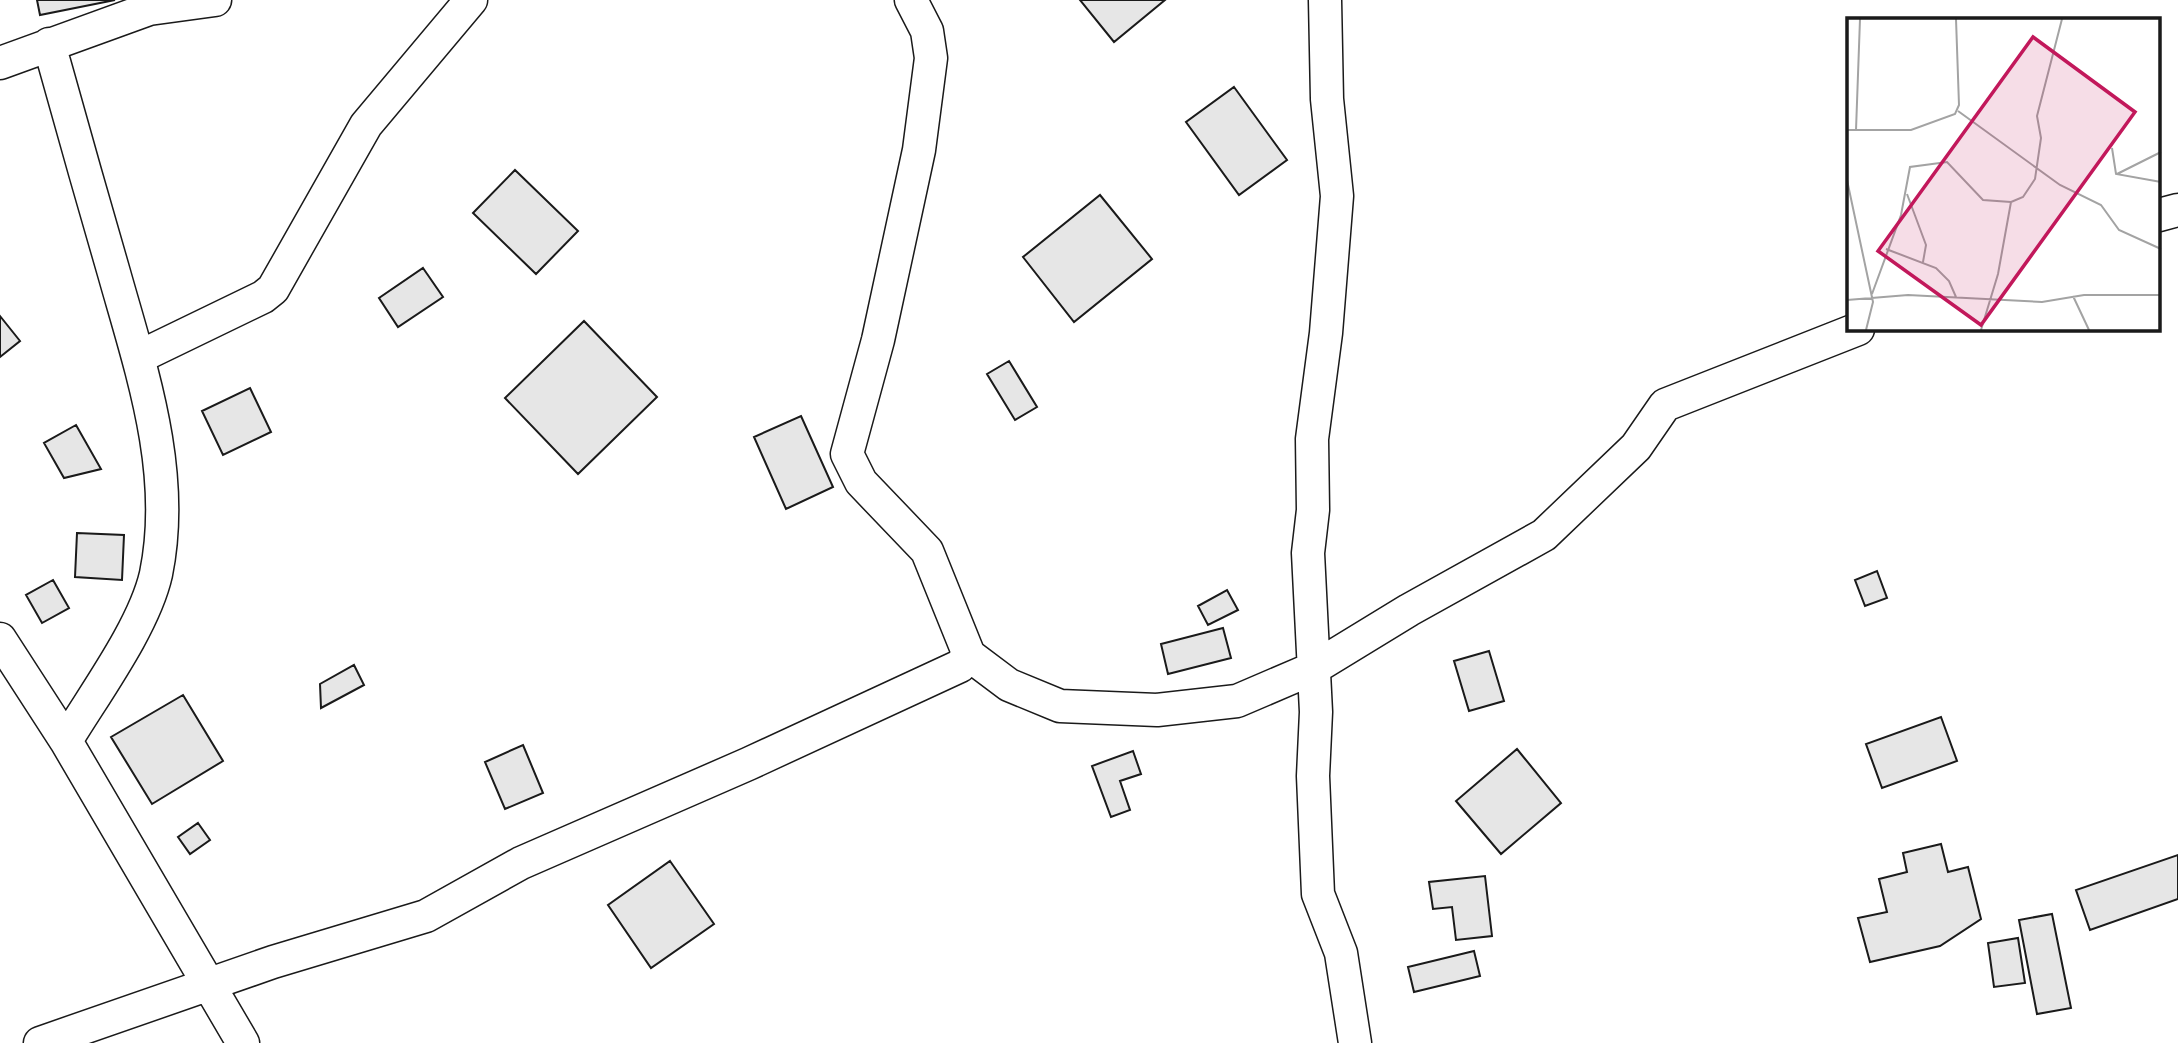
<svg xmlns="http://www.w3.org/2000/svg" width="2178" height="1043" font-family="'Exo 2',sans-serif">
<style>
.building{fill:#e6e6e6;stroke:#1a1a1a;stroke-width:2}
.lines{fill:none;stroke-linecap:round;stroke-linejoin:round}
.street-casing{stroke:#1a1a1a;stroke-width:35}
.street{stroke:#fff;stroke-width:32}
.inset-road{fill:none;stroke:#a3a3a3;stroke-width:2}
.view{fill:#c2185b;fill-opacity:0.15;stroke:#c2185b;stroke-width:3.5}
.inset-edge{fill:none;stroke:#1a1a1a;stroke-width:3.5}
</style>
<rect width="100%" height="100%" fill="#fff"/>
<path class="building" d="M37 0H115L40 15Z
M1080 0H1165L1114 42Z
M1234 87 1287 160 1239 195 1186 122Z
M515 170 578 231 536 274 473 213Z
M1100 195 1152 259 1074 322 1023 257Z
M423 268 443 297 398 327 379 298Z
M0 316 20 341 0 357Z
M584 321 657 397 578 474 505 398Z
M1009 361 1037 407 1015 420 987 374Z
M250 388 271 432 223 455 202 411Z
M801 416 833 487 786 509 754 437Z
M76 425 101 469 64 478 44 443Z
M77 533 124 535 122 580 75 577Z
M1877 571 1887 598 1865 606 1855 580Z
M53 580 69 608 42 623 26 595Z
M1227 590 1238 610 1208 625 1198 606Z
M1223 628 1231 658 1168 674 1161 644Z
M1489 651 1504 701 1469 711 1454 661Z
M354 665 364 685 321 708 320 684Z
M183 695 223 761 152 804 111 737Z
M1941 717 1957 761 1882 788 1866 744Z
M523 745 543 793 505 809 485 762Z
M1517 749 1561 803 1501 854 1456 801Z
M1133 751 1141 774 1120 781 1130 810 1111 817 1092 766Z
M198 823 210 840 190 854 178 837Z
M1941 844 1948 872 1968 867 1981 919 1940 946 1870 962 1858 918 1887 912 1879 879 1907 872 1903 853Z
M2178 855V899L2090 930 2076 890Z
M670 861 714 924 651 968 608 905Z
M1485 876 1492 936 1456 940 1452 907 1433 909 1429 882Z
M2052 914 2071 1008 2037 1014 2019 920Z
M2018 938 2025 983 1994 987 1988 943Z
M1474 951 1480 976 1414 992 1408 967Z"/>
<g class="lines">
<defs>
<path id="street" d="M911 0 927 31 931 58 919 150 878 340 847 454 861 482 927 551 969 655
M1325 0 1327 99 1337 196 1326 333 1312 439 1313 510 1308 553 1316 712 1313 776 1318 894 1341 953 1355 1043
M49 44C70 120 92 197 114 273 141 369 177 472 156 574 144 627 95 693 66 741
M0 63 149 9 215 0
M2159 215 2178 210
M139 357 263 297 273 289 366 125 471 0
M0 639 66 741 243 1043
M40 1043 273 962 426 916 521 863 748 764 960 666 969 655 1009 685 1060 706 1157 710 1237 701 1314 668 1409 610 1544 535 1636 447 1665 405 1858 329"/>
</defs>
<use href="#street" class="street-casing"/>
<use href="#street" class="street"/>
</g>
<g transform="translate(1847 18)">
<rect width="313" height="313" fill="#fff"/>
<path class="inset-road" d="M111 93 213 167 254 187 272 212 314 231M0 112H64L108 96 112 87 109 1M9 112 13 1M265 130 269 156 314 164M270 156 314 134M0 162 26 284 19 312M60 176 79 227 76 244M39 231 89 250 102 263 109 279M25 276 54 197 63 149 100 144 136 182 164 184M226 278 242 312M0 282 61 277 195 284 237 277H314M134 312 151 256 164 184 176 179 188 161 194 120 190 98 215 1"/>
<path class="view" d="M186 19 288 94 134 307 31 233Z"/>
<rect width="313" height="313" class="inset-edge"/>
</g>
</svg>
